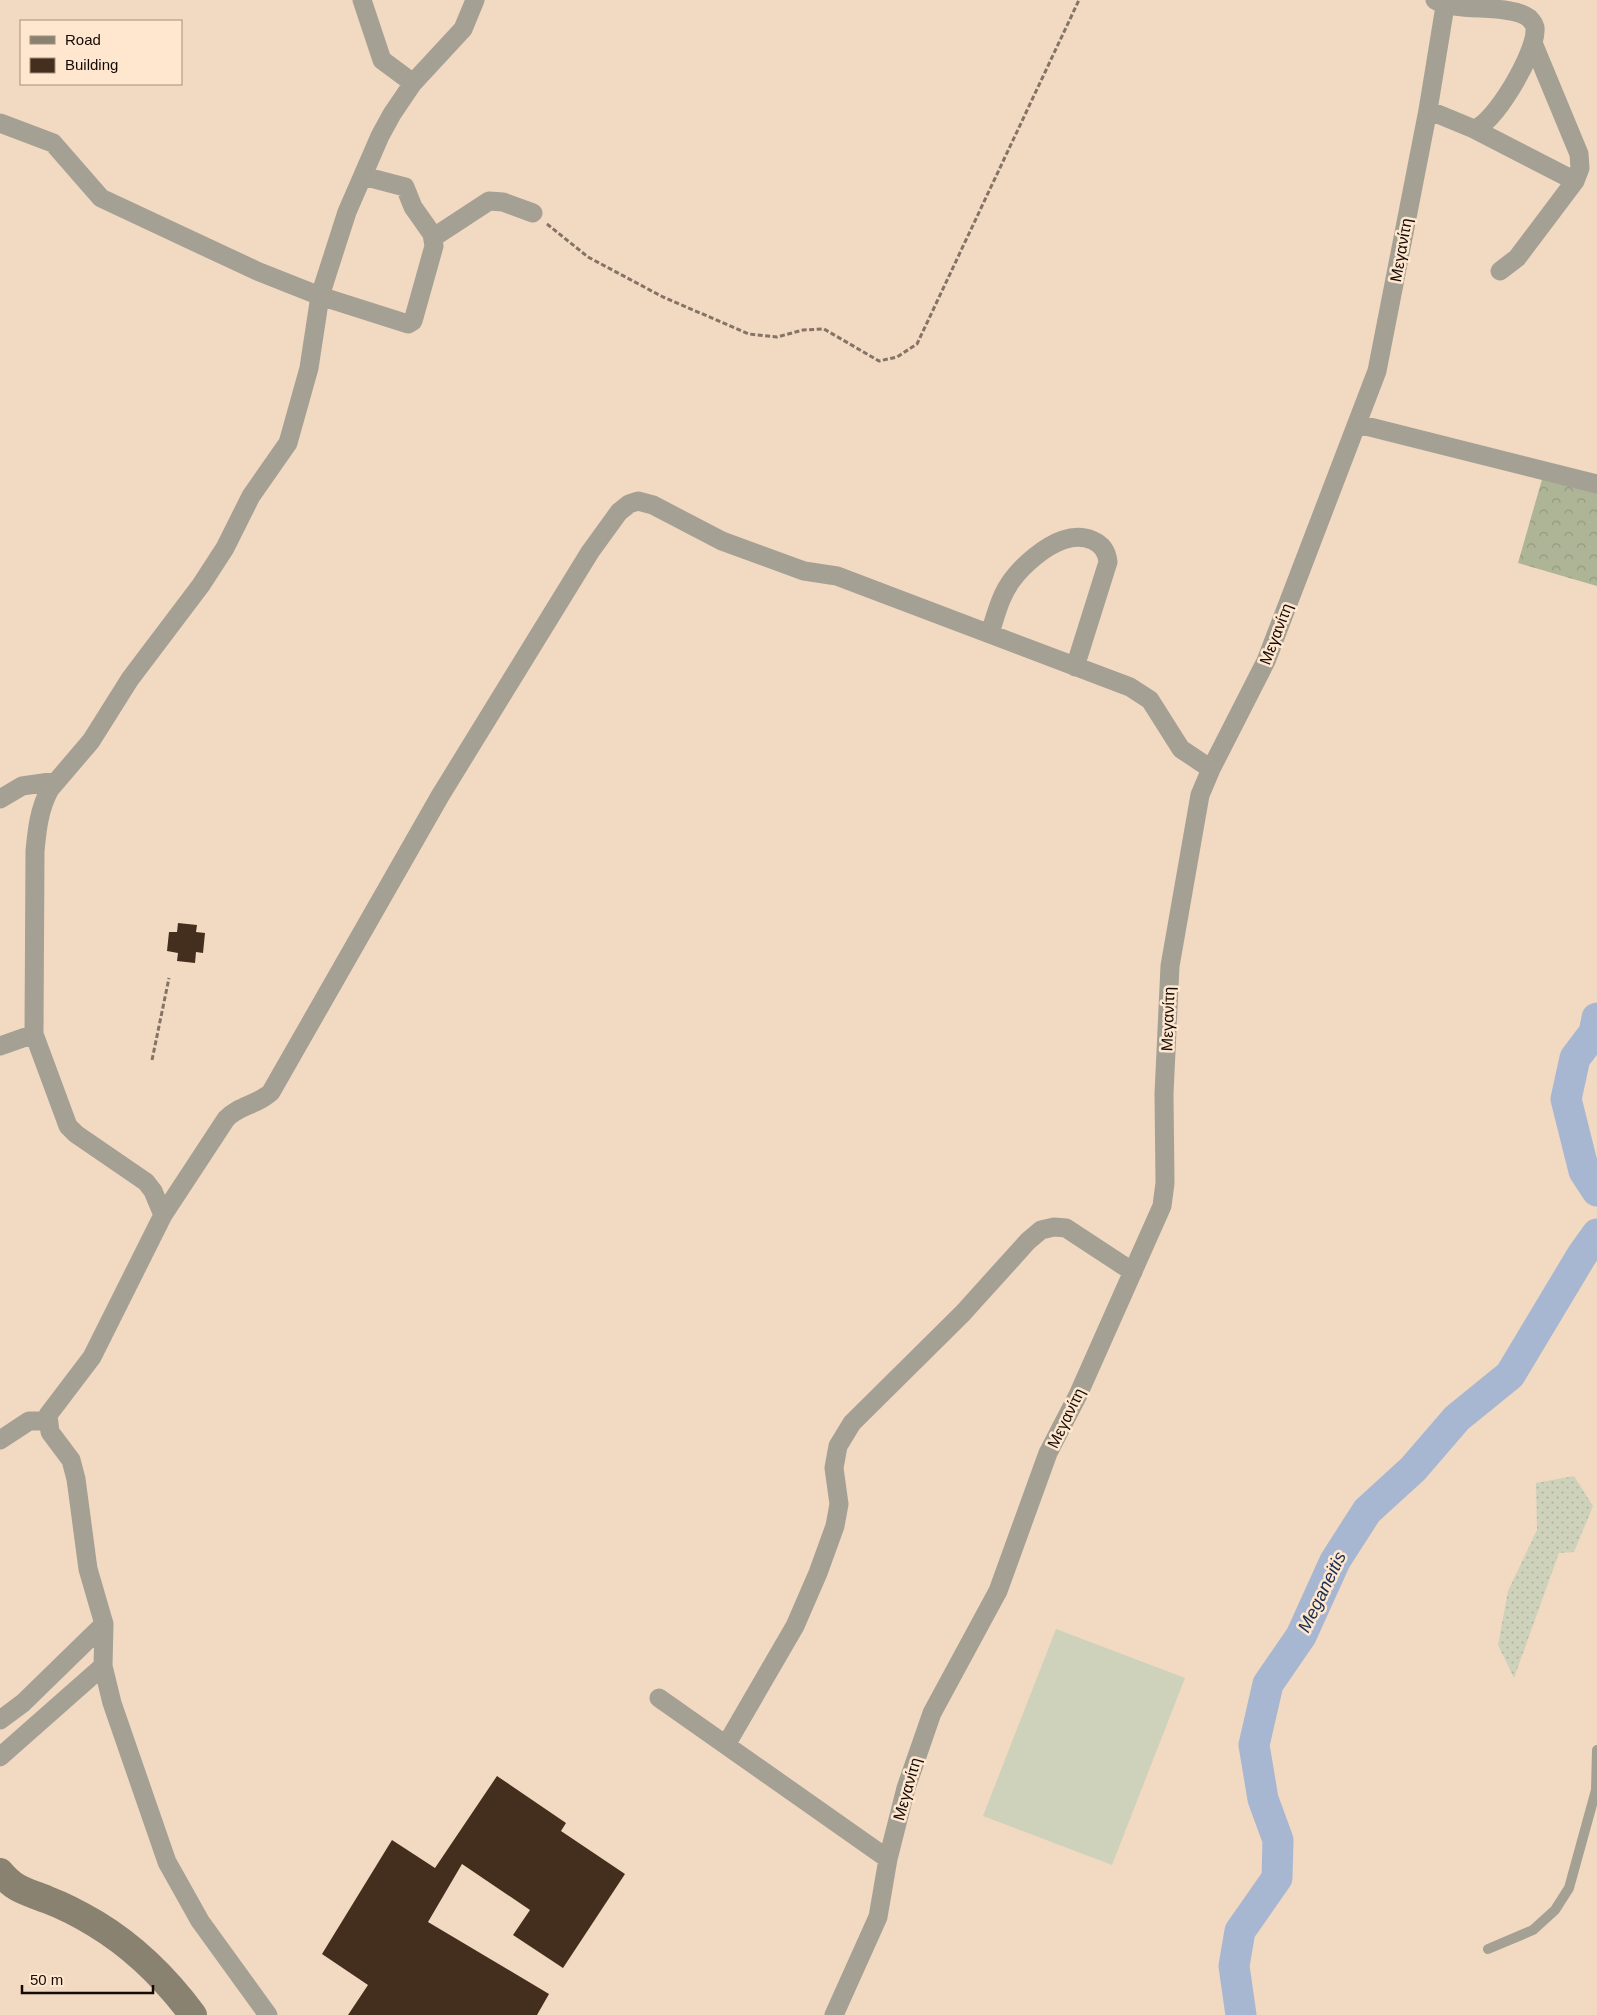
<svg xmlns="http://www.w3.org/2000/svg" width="1597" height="2015" font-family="Helvetica,sans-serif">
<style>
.grass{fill:url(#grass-dots)}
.forest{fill:url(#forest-crowns)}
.garden{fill:#ced2ba}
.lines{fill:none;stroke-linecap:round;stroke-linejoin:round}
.river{stroke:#a7b7d1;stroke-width:31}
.building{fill:#442e1e}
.path{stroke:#847465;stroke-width:3;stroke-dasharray:5 2.5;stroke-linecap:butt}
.service{stroke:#a5a094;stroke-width:10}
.minor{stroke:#a5a094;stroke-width:19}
.secondary{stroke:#898270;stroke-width:28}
.labels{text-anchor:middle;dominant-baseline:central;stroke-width:5;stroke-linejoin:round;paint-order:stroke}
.street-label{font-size:16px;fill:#130b05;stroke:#ffe7cf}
.water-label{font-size:18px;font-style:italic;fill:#182e52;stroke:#ffe7cf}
</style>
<defs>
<pattern id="grass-dots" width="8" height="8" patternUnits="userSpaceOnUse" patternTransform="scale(1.25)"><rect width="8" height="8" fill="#ced2ba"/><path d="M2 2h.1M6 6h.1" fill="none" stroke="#b0b39e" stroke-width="1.8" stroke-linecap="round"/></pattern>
<pattern id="forest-crowns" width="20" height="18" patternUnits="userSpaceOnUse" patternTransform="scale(1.25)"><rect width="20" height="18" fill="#aeb496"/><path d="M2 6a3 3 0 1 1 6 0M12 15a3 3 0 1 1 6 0" fill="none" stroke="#959980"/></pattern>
</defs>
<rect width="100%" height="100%" fill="#f2d9c2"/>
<path class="grass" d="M1574 1476 1593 1506 1574 1552 1559 1553 1514 1678 1498 1645 1508 1591 1537 1530 1536 1483Z"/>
<path class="forest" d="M1543 476 1597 488V586L1518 563Z"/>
<path class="garden" d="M1056 1629 1185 1678 1112 1865 983 1816Z"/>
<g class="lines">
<path class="river" d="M1597 1018 1594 1033 1575 1058 1566 1099 1584 1171 1597 1191
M1241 2015 1234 1966 1240 1931 1277 1878 1278 1840 1263 1799 1254 1745 1268 1684 1301 1636 1335 1561 1367 1511 1413 1469 1457 1418 1510 1375 1582 1255 1597 1234"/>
</g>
<path class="building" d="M178 923 197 925 196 932 205 933 203 953 196 952 195 963 177 961 178 953 167 951 169 932H177Z
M497 1776 566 1823 561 1831 625 1874 563 1968 513 1935 530 1910 462 1864 428 1922 549 1994 537 2015H348L368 1985 322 1954 392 1840 435 1868Z"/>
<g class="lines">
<path class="path" d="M547 224 588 257 663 297 749 334 777 337 803 330 824 329 879 361 897 357 917 344 1079 0
M152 1060 169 978"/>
<path class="service" d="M1488 1949 1533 1930 1555 1910 1569 1888 1596 1790 1597 1750"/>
<path class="minor" d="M362 0 382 60 413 83
M1428 110 1474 129C1495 123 1535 54 1535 31 1536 26 1532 21 1529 18 1510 3 1455 13 1435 0
M0 123 53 143 101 198 257 271 320 296 408 324 413 321 434 246 432 234 413 207 405 187 363 176
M1474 129 1575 181
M434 237 489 201 503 202 533 213
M1500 271 1517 258 1575 181 1580 168 1579 154 1533 43
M1358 424 1597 484
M990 633C996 615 1000 596 1012 580 1023 565 1045 546 1063 540 1083 533 1106 540 1108 562L1075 667
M0 799 22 786 57 781
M34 1034 68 1126 76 1134 146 1182 153 1191 163 1215
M0 1046 34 1034 35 851C37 830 39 809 50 789L91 741 130 679 201 585 225 548 251 496 288 443 309 368 320 296 347 212 380 136 392 114 413 83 463 29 475 0
M0 1440 29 1421H47
M659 1698 888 1859
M0 1720 23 1703 104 1624
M726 1745 795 1626 818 1573 835 1526 839 1504 834 1468 838 1446 852 1423 963 1313 1028 1241 1041 1230 1054 1227 1066 1228 1133 1272
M0 1757 103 1666
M268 2015 200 1921 167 1862 112 1703 103 1666 104 1624 88 1569 76 1479 71 1460 50 1432 48 1415 92 1357 163 1215 226 1119C239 1105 258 1105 271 1092L440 796 590 552 619 512 629 504 638 501 653 505 722 541 804 571 837 576 1130 687 1150 700 1181 749 1211 769
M834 2015 878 1917 888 1859 906 1788 932 1713 998 1591 1048 1453 1078 1395 1162 1206 1165 1183 1164 1094 1170 966 1200 795 1211 769 1266 661 1377 371 1428 110 1446 0"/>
<path class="secondary" d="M0 1872C17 1892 27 1891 48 1900 64 1906 81 1915 96 1924 134 1947 167 1980 193 2015"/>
</g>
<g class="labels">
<g class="street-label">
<text transform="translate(1401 250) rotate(-80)">Μεγανίτη</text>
<text transform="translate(1276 634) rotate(-69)">Μεγανίτη</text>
<text transform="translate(1168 1019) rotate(-88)">Μεγανίτη</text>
<text transform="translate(1066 1418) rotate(-64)">Μεγανίτη</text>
<text transform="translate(907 1789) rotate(-74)">Μεγανίτη</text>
</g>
<g class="water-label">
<text transform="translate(1322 1592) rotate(-64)">Meganeitis</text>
</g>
</g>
<rect x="20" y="20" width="162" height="65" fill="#ffe7cf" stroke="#a18f7e"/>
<rect x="30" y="36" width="25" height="8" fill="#898270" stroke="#a18f7e"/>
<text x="65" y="45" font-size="15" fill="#130b05">Road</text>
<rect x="30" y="58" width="25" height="15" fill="#442e1e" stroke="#a18f7e"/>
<text x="65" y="70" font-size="15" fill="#130b05">Building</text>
<path d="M22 1985v8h131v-8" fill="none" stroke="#130b05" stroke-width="2.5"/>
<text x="30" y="1985" font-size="15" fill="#130b05" stroke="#ffe7cf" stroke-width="4" paint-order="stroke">50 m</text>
</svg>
